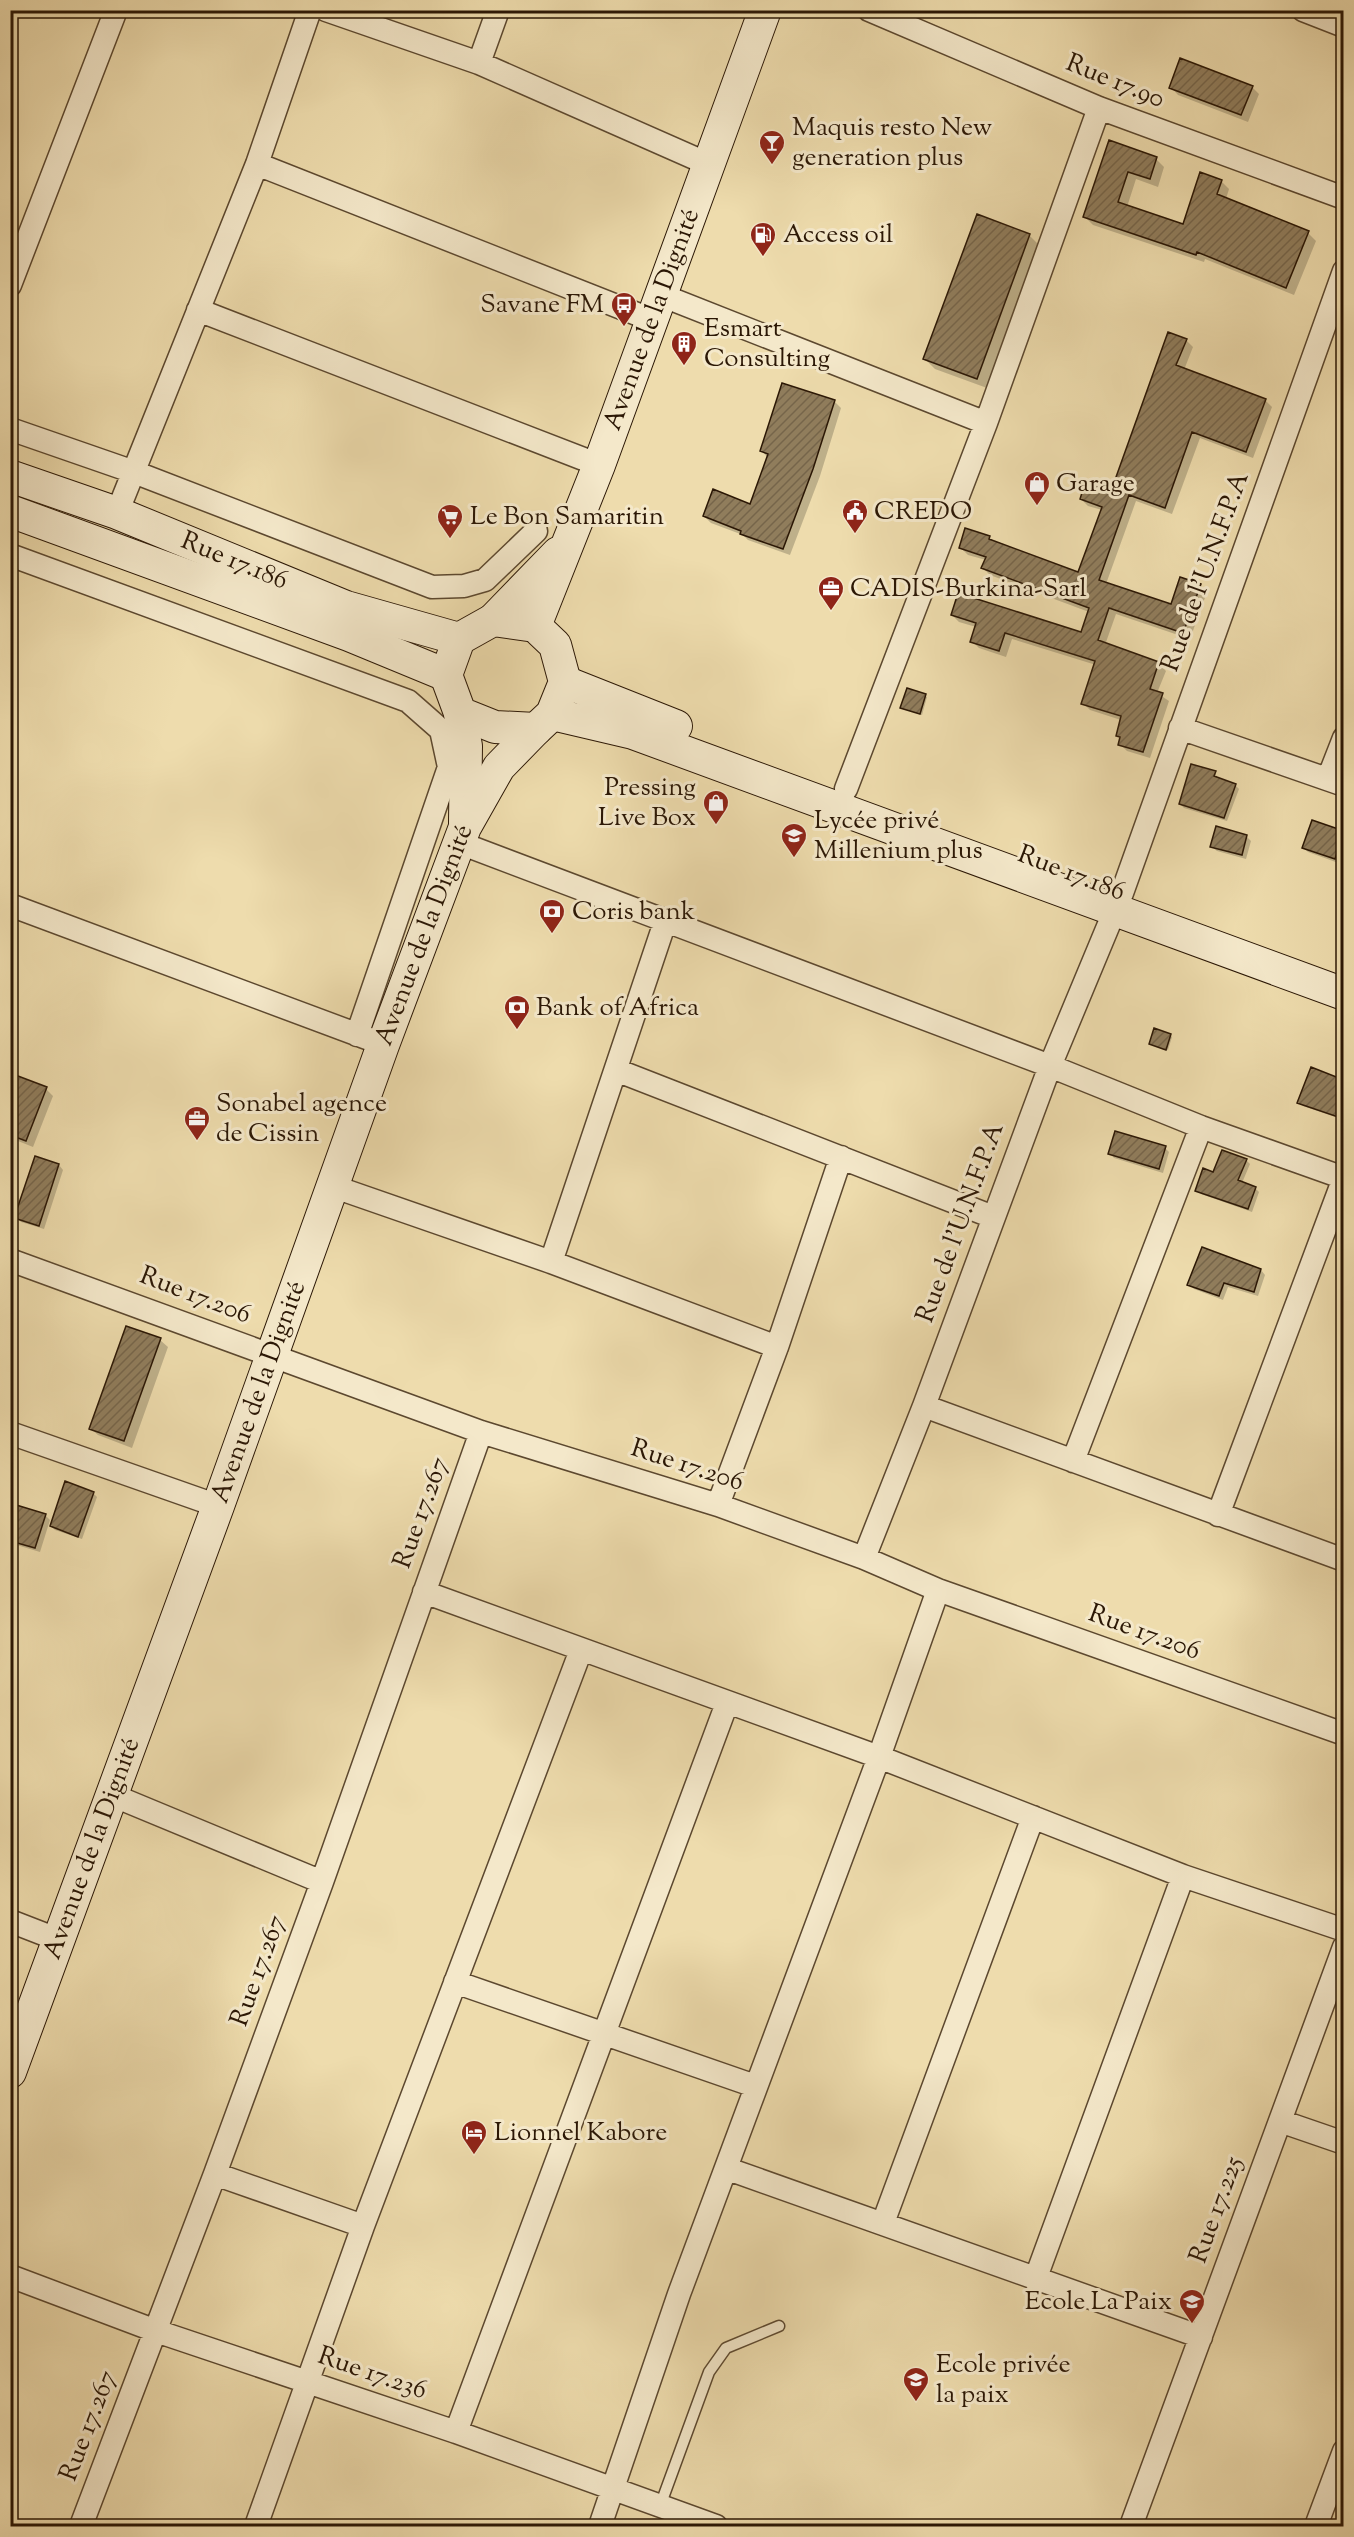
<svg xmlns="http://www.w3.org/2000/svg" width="1354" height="2537" font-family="'Sorts Mill Goudy',serif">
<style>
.shadow{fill:#0003}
.building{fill:url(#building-hatch);stroke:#2b1705;stroke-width:1.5}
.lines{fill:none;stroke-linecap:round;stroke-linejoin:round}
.lane-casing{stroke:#5c482f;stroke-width:13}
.street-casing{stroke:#5c482f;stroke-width:25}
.secondary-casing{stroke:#2b1705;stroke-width:34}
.lane{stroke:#f4e8ca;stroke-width:10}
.street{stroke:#f4e8ca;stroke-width:22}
.secondary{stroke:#f4e8ca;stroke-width:32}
.labels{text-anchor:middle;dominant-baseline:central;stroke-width:6;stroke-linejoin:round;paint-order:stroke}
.street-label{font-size:26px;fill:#2b1705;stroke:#f4e8ca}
.poi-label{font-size:26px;fill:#2b1705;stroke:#f4e8ca;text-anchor:start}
</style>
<defs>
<pattern id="building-hatch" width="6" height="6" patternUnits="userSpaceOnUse" patternTransform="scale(1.5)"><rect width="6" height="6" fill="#907d5c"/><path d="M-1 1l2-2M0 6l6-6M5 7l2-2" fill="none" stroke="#76654a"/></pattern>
</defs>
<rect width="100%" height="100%" fill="#eedcad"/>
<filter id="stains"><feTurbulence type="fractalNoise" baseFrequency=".00333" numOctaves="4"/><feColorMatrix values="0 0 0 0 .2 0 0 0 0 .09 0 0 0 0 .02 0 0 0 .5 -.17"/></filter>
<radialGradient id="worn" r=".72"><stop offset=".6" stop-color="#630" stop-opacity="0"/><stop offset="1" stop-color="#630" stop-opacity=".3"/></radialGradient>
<path class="shadow" d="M1171 87H1252L1259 94 1248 122 1178 95Z
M1110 142 1156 159 1164 167 1158 187 1136 179 1127 207 1184 226 1221 181 1229 189 1226 199 1308 233 1316 241 1294 295 1205 259 1204 262 1093 225 1085 217Z
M1029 235 1039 245 987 388 935 369 925 359Z
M1186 340 1193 347 1184 370 1265 400 1272 407 1253 458 1200 438 1172 514 1136 501 1106 584 1172 606 1200 585 1207 592 1190 639 1116 614 1105 645 1159 664 1166 671 1157 693 1169 701 1150 758 1127 751 1120 744 1121 739 1117 735 1121 720 1090 710 1083 703 1096 665 1012 639 1006 657 979 648 972 641 976 627 959 622 952 615 1082 633 1089 612 990 575 983 568 986 560 968 555 961 548 989 537 995 543 1079 574 1102 510 1088 506 1081 499 1112 493Z
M834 401 841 408 820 476 790 555 748 540 743 535 711 523 704 516 751 506 768 458 762 451Z
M925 696 927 697 922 715 902 708Z
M1215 773 1218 779 1235 785 1239 789 1227 821 1184 808 1180 804Z
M1313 822 1344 833V865L1308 852 1303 847Z
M1246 836 1251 841 1246 859 1217 851 1212 847Z
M1170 1035 1172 1037 1168 1050 1151 1044Z
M10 1081 46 1089 53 1096 33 1147 18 1141 12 1155H10Z
M1344 1097V1120L1303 1106 1299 1102Z
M1165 1148 1169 1152 1163 1173 1114 1158 1110 1153Z
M1246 1160 1250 1164 1242 1183 1255 1188 1259 1192 1252 1212 1201 1194 1197 1190 1214 1174Z
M59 1165 63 1170 44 1229 21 1222 16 1217Z
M1261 1270 1265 1275 1258 1296 1228 1287 1223 1300 1194 1289 1189 1284Z
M160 1340 168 1347 132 1448 98 1435 90 1428Z
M93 1493 97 1497 82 1539 55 1530 51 1526Z
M45 1515 50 1520 40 1552 10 1543V1517Z"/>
<path class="building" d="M1180 58 1253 86 1241 115 1169 88Z
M1109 140 1157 157 1150 179 1128 172 1118 202 1183 224 1200 172 1222 180 1217 194 1309 231 1286 288 1197 252 1196 255 1083 217Z
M977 214 1030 234 977 379 923 359Z
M1168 332 1187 339 1176 365 1266 399 1246 452 1192 432 1165 508 1129 495 1099 580 1171 604 1180 577 1201 584 1183 633 1109 608 1098 640 1159 662 1150 689 1163 693 1143 752 1118 745 1120 737 1116 736 1121 716 1081 704 1095 661 1005 633 999 651 970 642 976 623 951 615 958 593 1081 632 1089 608 981 568 986 557 959 548 965 528 990 536 989 539 1078 572 1102 507 1080 499 1085 483 1111 491Z
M782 383 835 400 813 469 783 549 740 534 741 531 703 516 713 489 750 504 768 454 760 451Z
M907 688 926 694 920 714 900 708Z
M1191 764 1216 771 1214 776 1236 784 1224 818 1179 804Z
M1312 820 1344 831 1335 859 1302 848Z
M1216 826 1247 835 1242 855 1210 847Z
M1154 1028 1171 1034 1166 1050 1149 1044Z
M1311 1067 1344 1080V1119L1297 1103Z
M10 1073 47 1087 26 1141 10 1135Z
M1115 1131 1166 1146 1159 1169 1108 1154Z
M1222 1150 1247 1159 1238 1180 1256 1187 1248 1209 1195 1191 1203 1168 1213 1172Z
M35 1156 59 1164 39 1226 14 1218Z
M1202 1247 1261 1269 1254 1292 1224 1283 1219 1296 1187 1285Z
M126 1326 161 1338 124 1441 89 1429Z
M65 1481 94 1492 78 1537 50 1526Z
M13 1504 46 1514 35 1548 10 1541V1513Z"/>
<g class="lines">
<defs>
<path id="lane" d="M660 2506 709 2372 726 2348 779 2326"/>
<path id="street" d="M326 10 479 63 708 164
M869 10 1099 108 1344 198
M1303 10 1344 26
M479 63 498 10
M257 164 652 320
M10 285 116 10
M661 295 986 423
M198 310 599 465
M10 429 134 472 432 587 464 586 485 580 536 531
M117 513 257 164 310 10
M10 555 408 701 441 730 449 767 357 1035
M1180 728 1344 785
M1328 779 1344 738
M846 789 986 423 1099 108
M460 843 1050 1066 1201 1127 1344 1178
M10 905 372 1040
M616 1070 993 1217
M332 1186 551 1262 777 1347
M10 1260 481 1432 718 1505 864 1558 938 1590 1344 1734
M551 1262 666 919
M924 1406 1344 1560
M10 1433 218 1506
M1073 1461 1201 1127
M718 1505 777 1347 841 1157
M1218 1515 1344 1178
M864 1558 924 1406 1050 1066 1122 893 1344 271
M424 1592 879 1757 1183 1876 1344 1930
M112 1795 322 1882
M10 1921 59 1940
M455 1982 755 2086
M1280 2121 1344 2143
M728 2169 1201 2337
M215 2174 363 2226
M883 2223 1033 1817
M10 2276 156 2331 456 2432 716 2526
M1035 2280 1183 1876
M456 2432 727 1703
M81 2526 215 2174 322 1882 481 1432
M256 2526 363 2226 581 1650
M600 2526 679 2294 879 1757 938 1590
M1131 2526 1344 1947
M1316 2526 1344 2451"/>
<g id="secondary">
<path id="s1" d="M10 476 117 513 346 607 459 639"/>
<path d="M10 511 349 635 446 675"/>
<path d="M493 620 535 626 555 645 565 682 552 714 536 729 495 727 460 713 446 675 459 639Z"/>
<path d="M493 620 558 553"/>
<path id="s2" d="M535 626 599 465 765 10"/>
<path d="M565 682 676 726"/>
<path d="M460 713 466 746 465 823"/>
<path d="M552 714 633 733 1344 994"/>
<path id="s3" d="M10 2072 218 1506 383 1045 465 827 499 767 536 729"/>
</g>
</defs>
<use href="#lane" class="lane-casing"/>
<use href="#street" class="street-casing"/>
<use href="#secondary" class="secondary-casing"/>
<use href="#lane" class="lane"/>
<use href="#street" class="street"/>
<use href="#secondary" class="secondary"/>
</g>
<defs>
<symbol id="bar-pin" viewBox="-11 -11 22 30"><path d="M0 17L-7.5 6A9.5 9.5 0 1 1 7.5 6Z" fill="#8f2418" stroke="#f4e8ca"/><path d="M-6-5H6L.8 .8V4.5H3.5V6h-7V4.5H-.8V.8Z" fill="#fff"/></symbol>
<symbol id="fuel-pin" viewBox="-11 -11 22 30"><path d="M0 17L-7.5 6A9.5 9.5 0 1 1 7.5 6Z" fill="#8f2418" stroke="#f4e8ca"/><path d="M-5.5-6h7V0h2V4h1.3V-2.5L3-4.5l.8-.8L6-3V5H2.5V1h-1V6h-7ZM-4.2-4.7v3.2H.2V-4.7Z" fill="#fff"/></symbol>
<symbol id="bus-pin" viewBox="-11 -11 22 30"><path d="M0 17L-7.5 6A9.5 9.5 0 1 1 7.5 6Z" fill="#8f2418" stroke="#f4e8ca"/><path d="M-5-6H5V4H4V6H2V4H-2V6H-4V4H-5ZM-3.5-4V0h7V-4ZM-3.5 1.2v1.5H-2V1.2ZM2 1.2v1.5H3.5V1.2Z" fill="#fff"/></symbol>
<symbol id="building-pin" viewBox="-11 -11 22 30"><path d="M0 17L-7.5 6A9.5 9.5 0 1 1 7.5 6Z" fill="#8f2418" stroke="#f4e8ca"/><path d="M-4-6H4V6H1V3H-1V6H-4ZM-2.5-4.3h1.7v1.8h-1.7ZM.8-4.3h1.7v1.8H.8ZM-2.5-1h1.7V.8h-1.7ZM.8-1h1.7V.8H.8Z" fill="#fff"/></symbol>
<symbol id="shop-pin" viewBox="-11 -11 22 30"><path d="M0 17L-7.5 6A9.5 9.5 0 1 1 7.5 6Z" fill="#8f2418" stroke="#f4e8ca"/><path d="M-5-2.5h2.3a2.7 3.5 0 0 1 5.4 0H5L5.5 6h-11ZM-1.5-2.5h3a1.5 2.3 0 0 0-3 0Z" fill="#fff"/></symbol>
<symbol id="civic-pin" viewBox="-11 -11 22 30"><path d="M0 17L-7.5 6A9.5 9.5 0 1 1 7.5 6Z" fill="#8f2418" stroke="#f4e8ca"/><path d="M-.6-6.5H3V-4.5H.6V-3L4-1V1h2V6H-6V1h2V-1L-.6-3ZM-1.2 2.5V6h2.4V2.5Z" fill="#fff"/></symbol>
<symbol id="supermarket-pin" viewBox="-11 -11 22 30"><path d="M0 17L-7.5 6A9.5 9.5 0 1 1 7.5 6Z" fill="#8f2418" stroke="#f4e8ca"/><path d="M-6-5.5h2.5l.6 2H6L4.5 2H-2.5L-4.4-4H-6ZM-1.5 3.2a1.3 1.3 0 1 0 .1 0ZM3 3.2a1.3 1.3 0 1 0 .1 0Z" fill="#fff"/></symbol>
<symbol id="office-pin" viewBox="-11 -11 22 30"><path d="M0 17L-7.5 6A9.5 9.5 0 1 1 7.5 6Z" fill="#8f2418" stroke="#f4e8ca"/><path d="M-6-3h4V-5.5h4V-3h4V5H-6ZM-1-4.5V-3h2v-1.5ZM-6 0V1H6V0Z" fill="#fff"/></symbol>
<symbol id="school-pin" viewBox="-11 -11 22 30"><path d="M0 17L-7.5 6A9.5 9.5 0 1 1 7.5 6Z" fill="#8f2418" stroke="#f4e8ca"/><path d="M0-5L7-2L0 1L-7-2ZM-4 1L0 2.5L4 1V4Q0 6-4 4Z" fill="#fff"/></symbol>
<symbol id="bank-pin" viewBox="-11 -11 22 30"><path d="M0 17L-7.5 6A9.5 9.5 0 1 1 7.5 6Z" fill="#8f2418" stroke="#f4e8ca"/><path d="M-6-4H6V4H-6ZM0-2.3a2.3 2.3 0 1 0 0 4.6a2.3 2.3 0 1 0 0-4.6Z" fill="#fff"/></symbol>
<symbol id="hotel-pin" viewBox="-11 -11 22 30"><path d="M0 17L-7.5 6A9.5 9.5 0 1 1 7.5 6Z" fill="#8f2418" stroke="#f4e8ca"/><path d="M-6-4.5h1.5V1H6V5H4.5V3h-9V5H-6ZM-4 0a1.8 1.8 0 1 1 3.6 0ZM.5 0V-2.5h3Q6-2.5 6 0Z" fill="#fff"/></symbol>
</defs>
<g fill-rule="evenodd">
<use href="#bar-pin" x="757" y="128" width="30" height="40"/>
<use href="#fuel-pin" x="748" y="220" width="30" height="40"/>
<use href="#bus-pin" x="609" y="290" width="30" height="40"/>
<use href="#building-pin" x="669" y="329" width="30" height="40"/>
<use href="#shop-pin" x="1022" y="469" width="30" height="40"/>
<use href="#civic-pin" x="840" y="497" width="30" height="40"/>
<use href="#supermarket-pin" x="435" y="502" width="30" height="40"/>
<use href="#office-pin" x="816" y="574" width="30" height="40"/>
<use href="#shop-pin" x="701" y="788" width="30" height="40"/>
<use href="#school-pin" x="779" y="821" width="30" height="40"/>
<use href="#bank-pin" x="537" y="897" width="30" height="40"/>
<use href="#bank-pin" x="502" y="993" width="30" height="40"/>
<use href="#office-pin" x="182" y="1104" width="30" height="40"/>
<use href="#hotel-pin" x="459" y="2118" width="30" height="40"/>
<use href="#school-pin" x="1177" y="2287" width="30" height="40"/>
<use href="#school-pin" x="901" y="2365" width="30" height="40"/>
</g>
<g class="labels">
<g class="street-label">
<text transform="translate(1115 82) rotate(22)">Rue 17.90</text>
<text stroke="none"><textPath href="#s2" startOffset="328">Avenue de la Dignité</textPath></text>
<text stroke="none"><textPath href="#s1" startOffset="240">Rue 17.186</textPath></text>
<text transform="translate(1206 572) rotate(-70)">Rue de l'U.N.F.P.A</text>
<text transform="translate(1071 874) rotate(21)">Rue 17.186</text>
<text stroke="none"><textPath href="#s3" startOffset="1210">Avenue de la Dignité</textPath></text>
<text transform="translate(961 1223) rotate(-70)">Rue de l'U.N.F.P.A</text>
<text transform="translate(195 1296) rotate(21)">Rue 17.206</text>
<text stroke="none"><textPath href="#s3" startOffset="724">Avenue de la Dignité</textPath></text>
<text transform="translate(687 1466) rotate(18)">Rue 17.206</text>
<text transform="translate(422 1513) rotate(-70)">Rue 17.267</text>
<text transform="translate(1144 1633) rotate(20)">Rue 17.206</text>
<text stroke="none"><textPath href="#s3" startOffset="238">Avenue de la Dignité</textPath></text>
<text transform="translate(259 1971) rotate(-70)">Rue 17.267</text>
<text transform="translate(1217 2210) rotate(-70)">Rue 17.225</text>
<text transform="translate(372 2374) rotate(19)">Rue 17.236</text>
<text transform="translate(89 2426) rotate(-69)">Rue 17.267</text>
</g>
<g class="poi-label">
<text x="792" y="128">Maquis resto New<tspan x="792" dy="30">generation plus</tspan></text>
<text x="783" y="235">Access oil</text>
<text x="604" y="305" text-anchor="end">Savane FM</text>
<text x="704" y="329">Esmart<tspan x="704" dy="30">Consulting</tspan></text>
<text x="1056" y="484">Garage</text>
<text x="874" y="512">CREDO</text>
<text x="470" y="517">Le Bon Samaritin</text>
<text x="850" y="589">CADIS-Burkina-Sarl</text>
<text x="696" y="788" text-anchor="end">Pressing<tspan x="696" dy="30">Live Box</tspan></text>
<text x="814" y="821">Lycée privé<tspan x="814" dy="30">Millenium plus</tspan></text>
<text x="572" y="912">Coris bank</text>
<text x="536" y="1008">Bank of Africa</text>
<text x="216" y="1104">Sonabel agence<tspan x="216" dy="30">de Cissin</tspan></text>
<text x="494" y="2133">Lionnel Kabore</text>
<text x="1172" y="2302" text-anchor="end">Ecole La Paix</text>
<text x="936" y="2365">Ecole privée<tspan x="936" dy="30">la paix</tspan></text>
</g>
</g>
<rect width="1354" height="2537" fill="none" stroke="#eedcad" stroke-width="36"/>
<rect x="12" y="12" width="1330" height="2513" fill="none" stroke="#2b1705" stroke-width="3"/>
<rect x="18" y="18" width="1318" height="2501" fill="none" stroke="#2b1705" stroke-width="1.5"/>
<rect width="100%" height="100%" filter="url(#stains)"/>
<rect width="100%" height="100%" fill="url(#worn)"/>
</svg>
